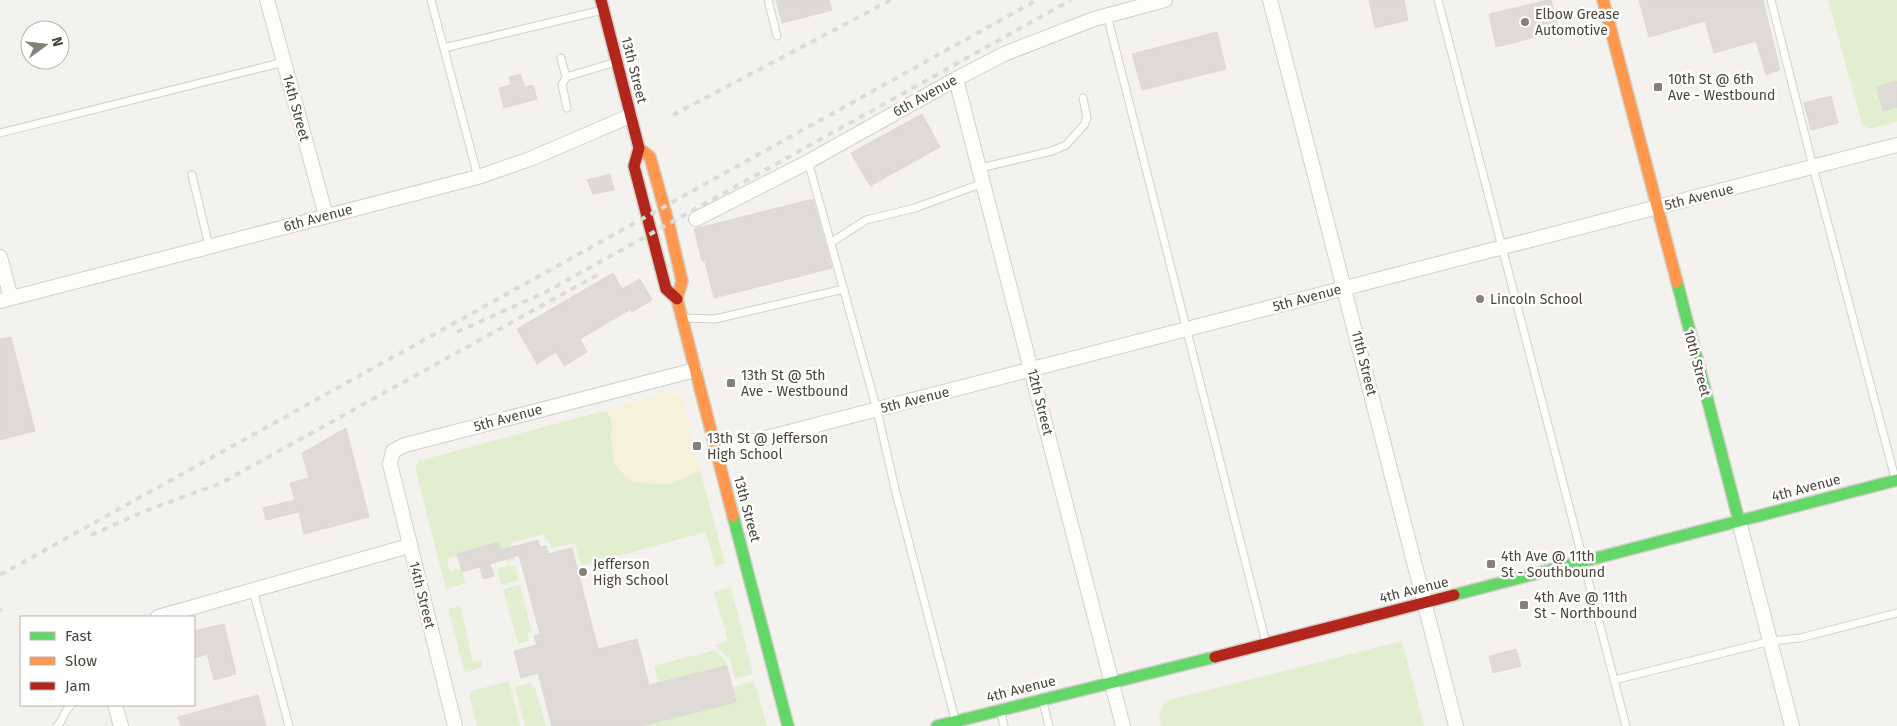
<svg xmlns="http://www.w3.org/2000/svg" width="1897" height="726" font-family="'Fira Sans',sans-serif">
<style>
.green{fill:#e1eecf}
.sand{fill:#f7f0da}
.building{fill:#dedbd6;stroke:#dcd9d4}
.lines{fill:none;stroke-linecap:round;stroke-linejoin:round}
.lane-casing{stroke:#d2d0cb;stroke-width:9}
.street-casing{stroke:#d2d0cb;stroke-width:16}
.fast-casing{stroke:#d3cfc5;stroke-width:14}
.slow-casing{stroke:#d3cfc5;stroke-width:14}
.jam-casing{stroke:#d3cfc5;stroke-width:14}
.lane{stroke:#fdfdfc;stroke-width:7}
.street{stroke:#fdfdfc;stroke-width:14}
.fast{stroke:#63d668;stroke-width:11}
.slow{stroke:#ff974d;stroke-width:11}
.jam{stroke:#b3261e;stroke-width:11}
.rail{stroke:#dbdbda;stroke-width:4;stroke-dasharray:6 6;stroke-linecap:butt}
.poi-dot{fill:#868178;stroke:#fff;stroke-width:2}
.labels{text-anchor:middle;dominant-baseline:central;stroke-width:5;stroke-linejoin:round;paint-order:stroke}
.poi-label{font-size:14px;fill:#4b4439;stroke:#fff;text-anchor:start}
.street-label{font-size:14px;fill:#4b4439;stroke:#fff}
</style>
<rect width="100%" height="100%" fill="#f4f2ee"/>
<path class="green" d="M1828 0H1897V122L1869 129 1862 124Z
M603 411 607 412 691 475 700 470 725 563 715 566 706 532 581 566 575 543 552 548 548 540H545L544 534 510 543 515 560 508 562 504 560 498 542 457 554 458 556 447 559 450 572 461 568 466 583 446 589 415 467 419 461Z
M515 565 519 580 501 585 497 568Z
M520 585 532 632 527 633 529 641 518 644 503 589Z
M731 588 753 674 735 679 730 660 715 645 728 640 714 592Z
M460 606 473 662 480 660 483 664 482 667 465 673 448 609Z
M1402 641 1424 726H1161L1159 717 1165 701Z
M714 650 726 661 727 666 658 683 654 666Z
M509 681 520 726H477L469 694 472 691Z
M754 681 767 726H642L735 702 732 687Z
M530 683 535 688 546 726H525L515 687Z"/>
<path class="sand" d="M668 392 683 400 700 470 671 484 634 483 623 474 614 463 611 439 612 421 607 412 603 411Z"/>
<path class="building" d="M776 0H829L832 10 782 23Z
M1369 0H1404L1408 20 1375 28Z
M1548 0H1551L1559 31 1496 47 1489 14Z
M1639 0H1763L1780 70 1766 75 1756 41 1714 53 1705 21 1649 37Z
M1217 32 1226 69 1142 90 1132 54Z
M520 74 525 87 533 85 537 99 504 108 499 88 511 85 509 77Z
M1897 81V107L1883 111 1877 87Z
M1831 96 1838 123 1811 130 1804 103Z
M922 114 940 147 870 186 851 153Z
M610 174 614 190 593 194 587 180Z
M813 199 832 268 714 298 705 261H702L694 229Z
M613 273 622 289 640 279 652 300 632 312 631 309 580 339 587 352 564 366 556 352 537 364 517 329Z
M11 337 35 431 0 440V339Z
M346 428 369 517 304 534 299 512 266 520 263 508 295 500 290 483 309 478 302 453Z
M538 540 540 547 546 546 548 554 572 548 598 649 637 639 649 685 727 666 736 702 641 726H552L538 673 521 678 514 651 537 645 534 636 540 634 519 555 490 564 494 576 483 579 480 567 462 572 457 554 498 542 501 550Z
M224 624 236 674 214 680 207 654 194 658V631Z
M1516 649 1521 666 1493 673 1489 656Z
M258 695 266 726H181L178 717Z"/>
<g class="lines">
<defs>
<path id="lane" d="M431 0 478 177
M768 0 777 36
M1438 0 1626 726
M1771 0 1813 167 1895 478
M1107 15 1266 643
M444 48 603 10
M561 58 566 77
M567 108 562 85 566 77 616 62
M0 133 284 62
M808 161 877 410 896 493 955 719
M980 168 1052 151 1066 145 1084 125 1087 118 1083 98
M192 175 209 246
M832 242 866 220 915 208 983 183
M683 318 715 319 844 289
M253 590 289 726
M1614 680 1771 641 1800 638 1897 613
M1043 702 1049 726
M1001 713 1004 726
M57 726C64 719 64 711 71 705"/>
<path id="street" d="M267 0 326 216
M1270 0 1456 726
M956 79 1123 726
M696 219 804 164 956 79 1004 54 1094 19 1165 0
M0 257 11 298
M0 301 478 177 530 159 630 116
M716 451 1897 145
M1739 521 1792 726
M158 617 409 546
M115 705 121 726
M455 726 390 464 393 451 405 445 695 370"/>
<path id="fast" d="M1677 282 1739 521
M733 516 788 726
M1454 595 1897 480
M937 726 1215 657"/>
<path id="slow" d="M1603 0 1677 282
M639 148 650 157 669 225 682 281 677 299 733 516"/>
<path id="jam" d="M601 0 639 148 634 166 666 289 677 299
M1215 657 1454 595"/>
</defs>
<use href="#lane" class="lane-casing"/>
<use href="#street" class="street-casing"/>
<use href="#fast" class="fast-casing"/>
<use href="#slow" class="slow-casing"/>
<use href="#jam" class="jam-casing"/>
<use href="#lane" class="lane"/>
<use href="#street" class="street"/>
<use href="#fast" class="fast"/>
<use href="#slow" class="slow"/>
<use href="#jam" class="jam"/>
<path class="rail" d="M673 115 891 0
M457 332 546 292 1071 0
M91 535 145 511 221 483 599 274
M0 575 1037 0
M0 610 2 609"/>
</g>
<g class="poi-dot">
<circle cx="1525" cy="22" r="5"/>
<rect x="1653" y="82" width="10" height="10" rx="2.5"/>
<circle cx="1480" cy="299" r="5"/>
<rect x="726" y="378" width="10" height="10" rx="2.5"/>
<rect x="692" y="441" width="10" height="10" rx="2.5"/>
<rect x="1486" y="559" width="10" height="10" rx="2.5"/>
<circle cx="583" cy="572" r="5"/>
<rect x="1519" y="600" width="10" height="10" rx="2.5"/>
</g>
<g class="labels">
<g class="poi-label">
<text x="1535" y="14">Elbow Grease<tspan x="1535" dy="16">Automotive</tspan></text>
<text x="1668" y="79">10th St @ 6th<tspan x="1668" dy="16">Ave - Westbound</tspan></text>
<text x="1490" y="299">Lincoln School</text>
<text x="741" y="375">13th St @ 5th<tspan x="741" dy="16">Ave - Westbound</tspan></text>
<text x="707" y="438">13th St @ Jefferson<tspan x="707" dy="16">High School</tspan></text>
<text x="1501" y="556">4th Ave @ 11th<tspan x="1501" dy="16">St - Southbound</tspan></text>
<text x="593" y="564">Jefferson<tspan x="593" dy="16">High School</tspan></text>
<text x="1534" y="597">4th Ave @ 11th<tspan x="1534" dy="16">St - Northbound</tspan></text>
</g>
<g class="street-label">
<text transform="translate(634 70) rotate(76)">13th Street</text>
<text transform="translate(925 96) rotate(-29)">6th Avenue</text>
<text transform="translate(296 108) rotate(75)">14th Street</text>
<text transform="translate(1699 197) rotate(-14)">5th Avenue</text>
<text transform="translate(318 218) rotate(-15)">6th Avenue</text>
<text transform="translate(1307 298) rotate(-15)">5th Avenue</text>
<text transform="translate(1364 363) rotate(76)">11th Street</text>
<text transform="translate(1697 363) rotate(75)">10th Street</text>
<text transform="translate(915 400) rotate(-14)">5th Avenue</text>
<text transform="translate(1040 402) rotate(76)">12th Street</text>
<text transform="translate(508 418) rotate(-15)">5th Avenue</text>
<text transform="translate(1806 488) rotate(-15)">4th Avenue</text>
<text transform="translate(747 509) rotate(75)">13th Street</text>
<text transform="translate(1414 590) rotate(-14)">4th Avenue</text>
<text transform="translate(422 595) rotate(76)">14th Street</text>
<text transform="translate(1021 689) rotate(-14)">4th Avenue</text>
</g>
</g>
<rect x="20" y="616" width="175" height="90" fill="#ffffff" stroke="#b7b4b0"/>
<rect x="30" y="632" width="25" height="8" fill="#63d668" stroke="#b7b4b0"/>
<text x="65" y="641" font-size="15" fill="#4b4439">Fast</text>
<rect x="30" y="657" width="25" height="8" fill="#ff974d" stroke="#b7b4b0"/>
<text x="65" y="666" font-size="15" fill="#4b4439">Slow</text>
<rect x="30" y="682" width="25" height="8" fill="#b3261e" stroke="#b7b4b0"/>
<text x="65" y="691" font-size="15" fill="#4b4439">Jam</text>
<g transform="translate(45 45) rotate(75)"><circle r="24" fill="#ffffff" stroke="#b7b4b0"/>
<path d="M0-4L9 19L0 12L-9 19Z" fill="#868178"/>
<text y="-8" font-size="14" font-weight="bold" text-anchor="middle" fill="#4b4439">N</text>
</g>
</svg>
